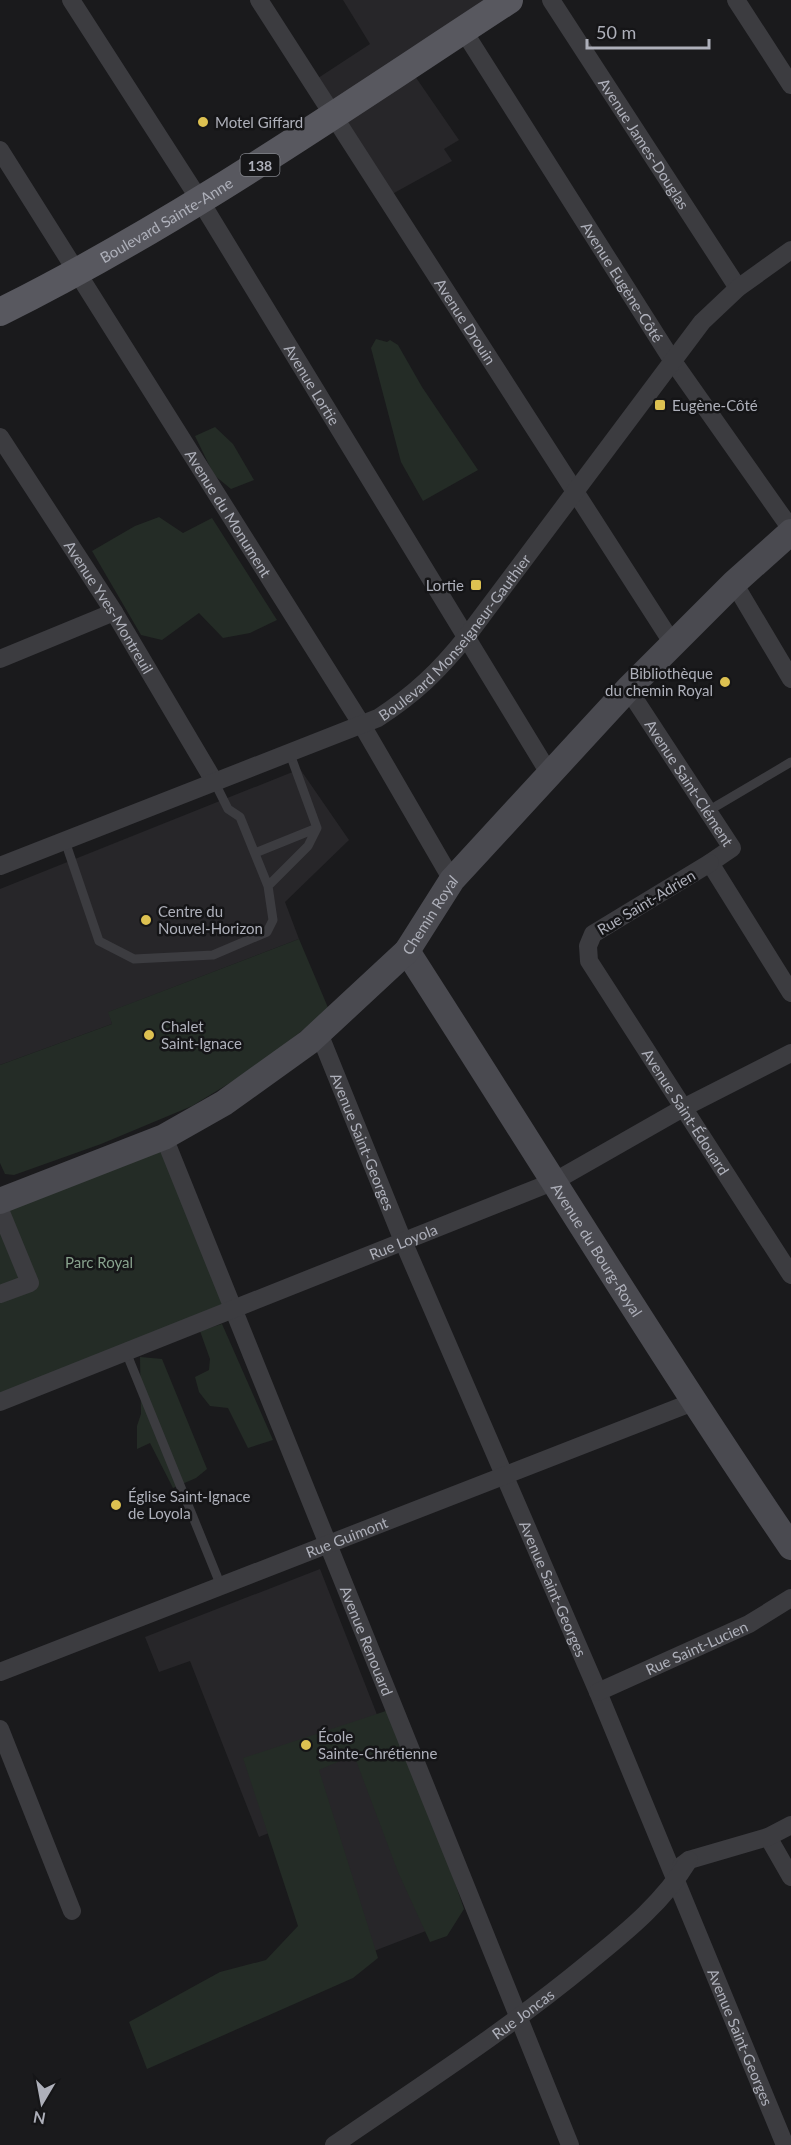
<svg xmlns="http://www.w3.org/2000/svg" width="791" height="2145" font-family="Lato,sans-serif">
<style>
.built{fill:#272629}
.green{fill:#242c26}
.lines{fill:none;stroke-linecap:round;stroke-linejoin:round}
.lane{stroke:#3c3c40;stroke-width:9}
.street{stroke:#3c3c40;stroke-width:18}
.secondary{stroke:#4a4a50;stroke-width:26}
.primary{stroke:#58585f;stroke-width:28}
.poi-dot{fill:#ddc151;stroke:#151517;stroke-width:2}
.labels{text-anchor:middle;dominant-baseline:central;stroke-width:5;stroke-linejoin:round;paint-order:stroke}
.shield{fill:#151517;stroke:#808289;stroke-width:1.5}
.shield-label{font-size:14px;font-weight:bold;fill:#aeb0ba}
.poi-label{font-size:15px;fill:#aeb0ba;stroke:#151517;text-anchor:start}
.street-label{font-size:15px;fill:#aeb0ba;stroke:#151517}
.park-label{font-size:15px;fill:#88a28d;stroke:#151517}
</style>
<rect width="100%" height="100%" fill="#1a1a1c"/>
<path class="built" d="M343 0H509L408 66 459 140 444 149 452 161 385 198 312 82 370 44Z
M300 769 349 840 285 902 299 939 109 1012 112 1024 0 1065V889Z
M320 1569 457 1919 361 1956 306 1818 259 1837 190 1661 159 1672 145 1637Z"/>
<path class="green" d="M376 339 387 342 390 340 398 345 422 387 478 470 423 501 401 462 371 348Z
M215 427 233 444 254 480 231 489 214 475 195 436Z
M159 517 183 533 212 518 277 620 250 633 223 638 199 613 162 640 141 635 92 551 135 526Z
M299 939 329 1010 251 1070 192 1106 101 1144 14 1175 5 1174 0 1163V1065L112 1024 108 1012Z
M164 1137 234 1309 0 1402V1201Z
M222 1324 273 1440 248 1448 228 1408 210 1406 199 1392 195 1377 209 1370 210 1359 200 1331Z
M140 1357 162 1359 207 1469 196 1478 173 1488 150 1443 137 1449V1426L141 1414Z
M395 1708 464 1909 447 1936 430 1942 398 1872 354 1755 319 1770 378 1958 353 1978 147 2069 129 2022 220 1972 266 1960 298 1926 243 1758Z"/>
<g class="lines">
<path class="lane" d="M214 781 228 809 240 817 268 886
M708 811 791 762
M65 841 99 941 134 959 213 955 267 932 273 920 268 886 308 846 317 828 290 754
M255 853 317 828
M126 1352 221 1586"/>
<g class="street">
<path id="s1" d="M71 0 201 202 549 773"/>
<path id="s2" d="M259 0 673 644"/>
<path id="s3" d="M551 0 738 288"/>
<path d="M736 0 791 85"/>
<path id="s4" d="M463 30 672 360 791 529"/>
<path id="s5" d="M0 150 362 725 452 880"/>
<path id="s6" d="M0 437 114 612 214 781"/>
<path d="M734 583 791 679"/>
<path d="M0 659 114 612"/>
<path id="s7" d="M628 689 732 848 710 863 791 993"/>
<path id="s8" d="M710 863 593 934 588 946 589 961 791 1275"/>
<path id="s9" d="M0 866 378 718C415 694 439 671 467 636L702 322 738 288 791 250"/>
<path id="s10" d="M319 1033 403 1241 598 1692 785 2145"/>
<path id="s11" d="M164 1137 570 2145"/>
<path d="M0 1210 30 1283 0 1294"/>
<path id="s12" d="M0 1402 555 1181 683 1108 791 1053"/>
<path id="s13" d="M0 1672 693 1402"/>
<path id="s14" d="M598 1692 749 1624 791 1598"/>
<path d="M0 1729 72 1911"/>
<path d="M768 1837 791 1877"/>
<path d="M681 1866 689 1860 768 1837 791 1825"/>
<path id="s15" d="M334 2145C420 2086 507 2030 587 1964 625 1933 663 1903 689 1860"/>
</g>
<g class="secondary">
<path id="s16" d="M407 951C535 1150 658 1351 791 1547"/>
<path id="s17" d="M0 1201 164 1137 224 1103 309 1042 407 951 452 880 628 689 734 583 791 532"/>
</g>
<path class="primary" id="s18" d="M0 312C179 223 342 109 509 0"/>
</g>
<g class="poi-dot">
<circle cx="203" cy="122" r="6"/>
<rect x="654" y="399" width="12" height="12" rx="3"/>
<rect x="470" y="579" width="12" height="12" rx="3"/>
<circle cx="725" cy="682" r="6"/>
<circle cx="146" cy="920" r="6"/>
<circle cx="149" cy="1035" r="6"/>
<circle cx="116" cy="1505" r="6"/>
<circle cx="306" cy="1745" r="6"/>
</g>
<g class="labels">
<rect class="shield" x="240.5" y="154" width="39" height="22" rx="4.5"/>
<g class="shield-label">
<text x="260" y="165">138</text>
</g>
<g class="poi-label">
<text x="215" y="122">Motel Giffard</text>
<text x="672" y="405">Eugène-Côté</text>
<text x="464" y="585" text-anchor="end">Lortie</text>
<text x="713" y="673" text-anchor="end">Bibliothèque<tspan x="713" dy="17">du chemin Royal</tspan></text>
<text x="158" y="911">Centre du<tspan x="158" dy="17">Nouvel-Horizon</tspan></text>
<text x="161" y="1026">Chalet<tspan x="161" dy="17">Saint-Ignace</tspan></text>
<text x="128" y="1496">Église Saint-Ignace<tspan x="128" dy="17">de Loyola</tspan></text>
<text x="318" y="1736">École<tspan x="318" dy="17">Sainte-Chrétienne</tspan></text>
</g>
<g class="street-label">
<text stroke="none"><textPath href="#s3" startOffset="171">Avenue James-Douglas</textPath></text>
<text stroke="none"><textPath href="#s18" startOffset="190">Boulevard Sainte-Anne</textPath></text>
<text stroke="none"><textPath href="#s4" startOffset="298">Avenue Eugène-Côté</textPath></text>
<text stroke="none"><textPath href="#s2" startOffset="382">Avenue Drouin</textPath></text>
<text stroke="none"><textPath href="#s1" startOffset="454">Avenue Lortie</textPath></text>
<text stroke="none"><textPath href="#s5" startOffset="429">Avenue du Monument</textPath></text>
<text stroke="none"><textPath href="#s6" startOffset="202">Avenue Yves-Montreuil</textPath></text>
<text stroke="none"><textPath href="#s9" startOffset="518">Boulevard Monseigneur-Gauthier</textPath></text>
<text stroke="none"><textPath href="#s7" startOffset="112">Avenue Saint-Clément</textPath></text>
<text transform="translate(646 902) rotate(-31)">Rue Saint-Adrien</text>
<text stroke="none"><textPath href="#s17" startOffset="526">Chemin Royal</textPath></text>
<text stroke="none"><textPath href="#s8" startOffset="344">Avenue Saint-Édouard</textPath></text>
<text stroke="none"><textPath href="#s10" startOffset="117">Avenue Saint-Georges</textPath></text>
<text stroke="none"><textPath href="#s12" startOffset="434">Rue Loyola</textPath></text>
<text stroke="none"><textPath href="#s16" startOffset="354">Avenue du Bourg-Royal</textPath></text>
<text stroke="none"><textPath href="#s13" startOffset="372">Rue Guimont</textPath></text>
<text stroke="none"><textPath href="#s10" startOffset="603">Avenue Saint-Georges</textPath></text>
<text stroke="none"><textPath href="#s11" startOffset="543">Avenue Renouard</textPath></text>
<text stroke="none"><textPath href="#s14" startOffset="108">Rue Saint-Lucien</textPath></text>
<text stroke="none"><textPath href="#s15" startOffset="230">Rue Joncas</textPath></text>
<text stroke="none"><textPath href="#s10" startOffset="1089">Avenue Saint-Georges</textPath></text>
</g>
<g class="park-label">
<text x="99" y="1262">Parc Royal</text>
</g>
</g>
<g transform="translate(42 2103) rotate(190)" stroke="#151517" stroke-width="4.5" paint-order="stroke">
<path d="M0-4.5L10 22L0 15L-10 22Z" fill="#aeb0ba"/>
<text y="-9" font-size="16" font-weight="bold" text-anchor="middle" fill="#aeb0ba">N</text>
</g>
<path d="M587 39v9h122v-9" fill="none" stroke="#aeb0ba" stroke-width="3"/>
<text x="596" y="39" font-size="18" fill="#aeb0ba" stroke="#151517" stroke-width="4.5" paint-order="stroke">50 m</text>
</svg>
